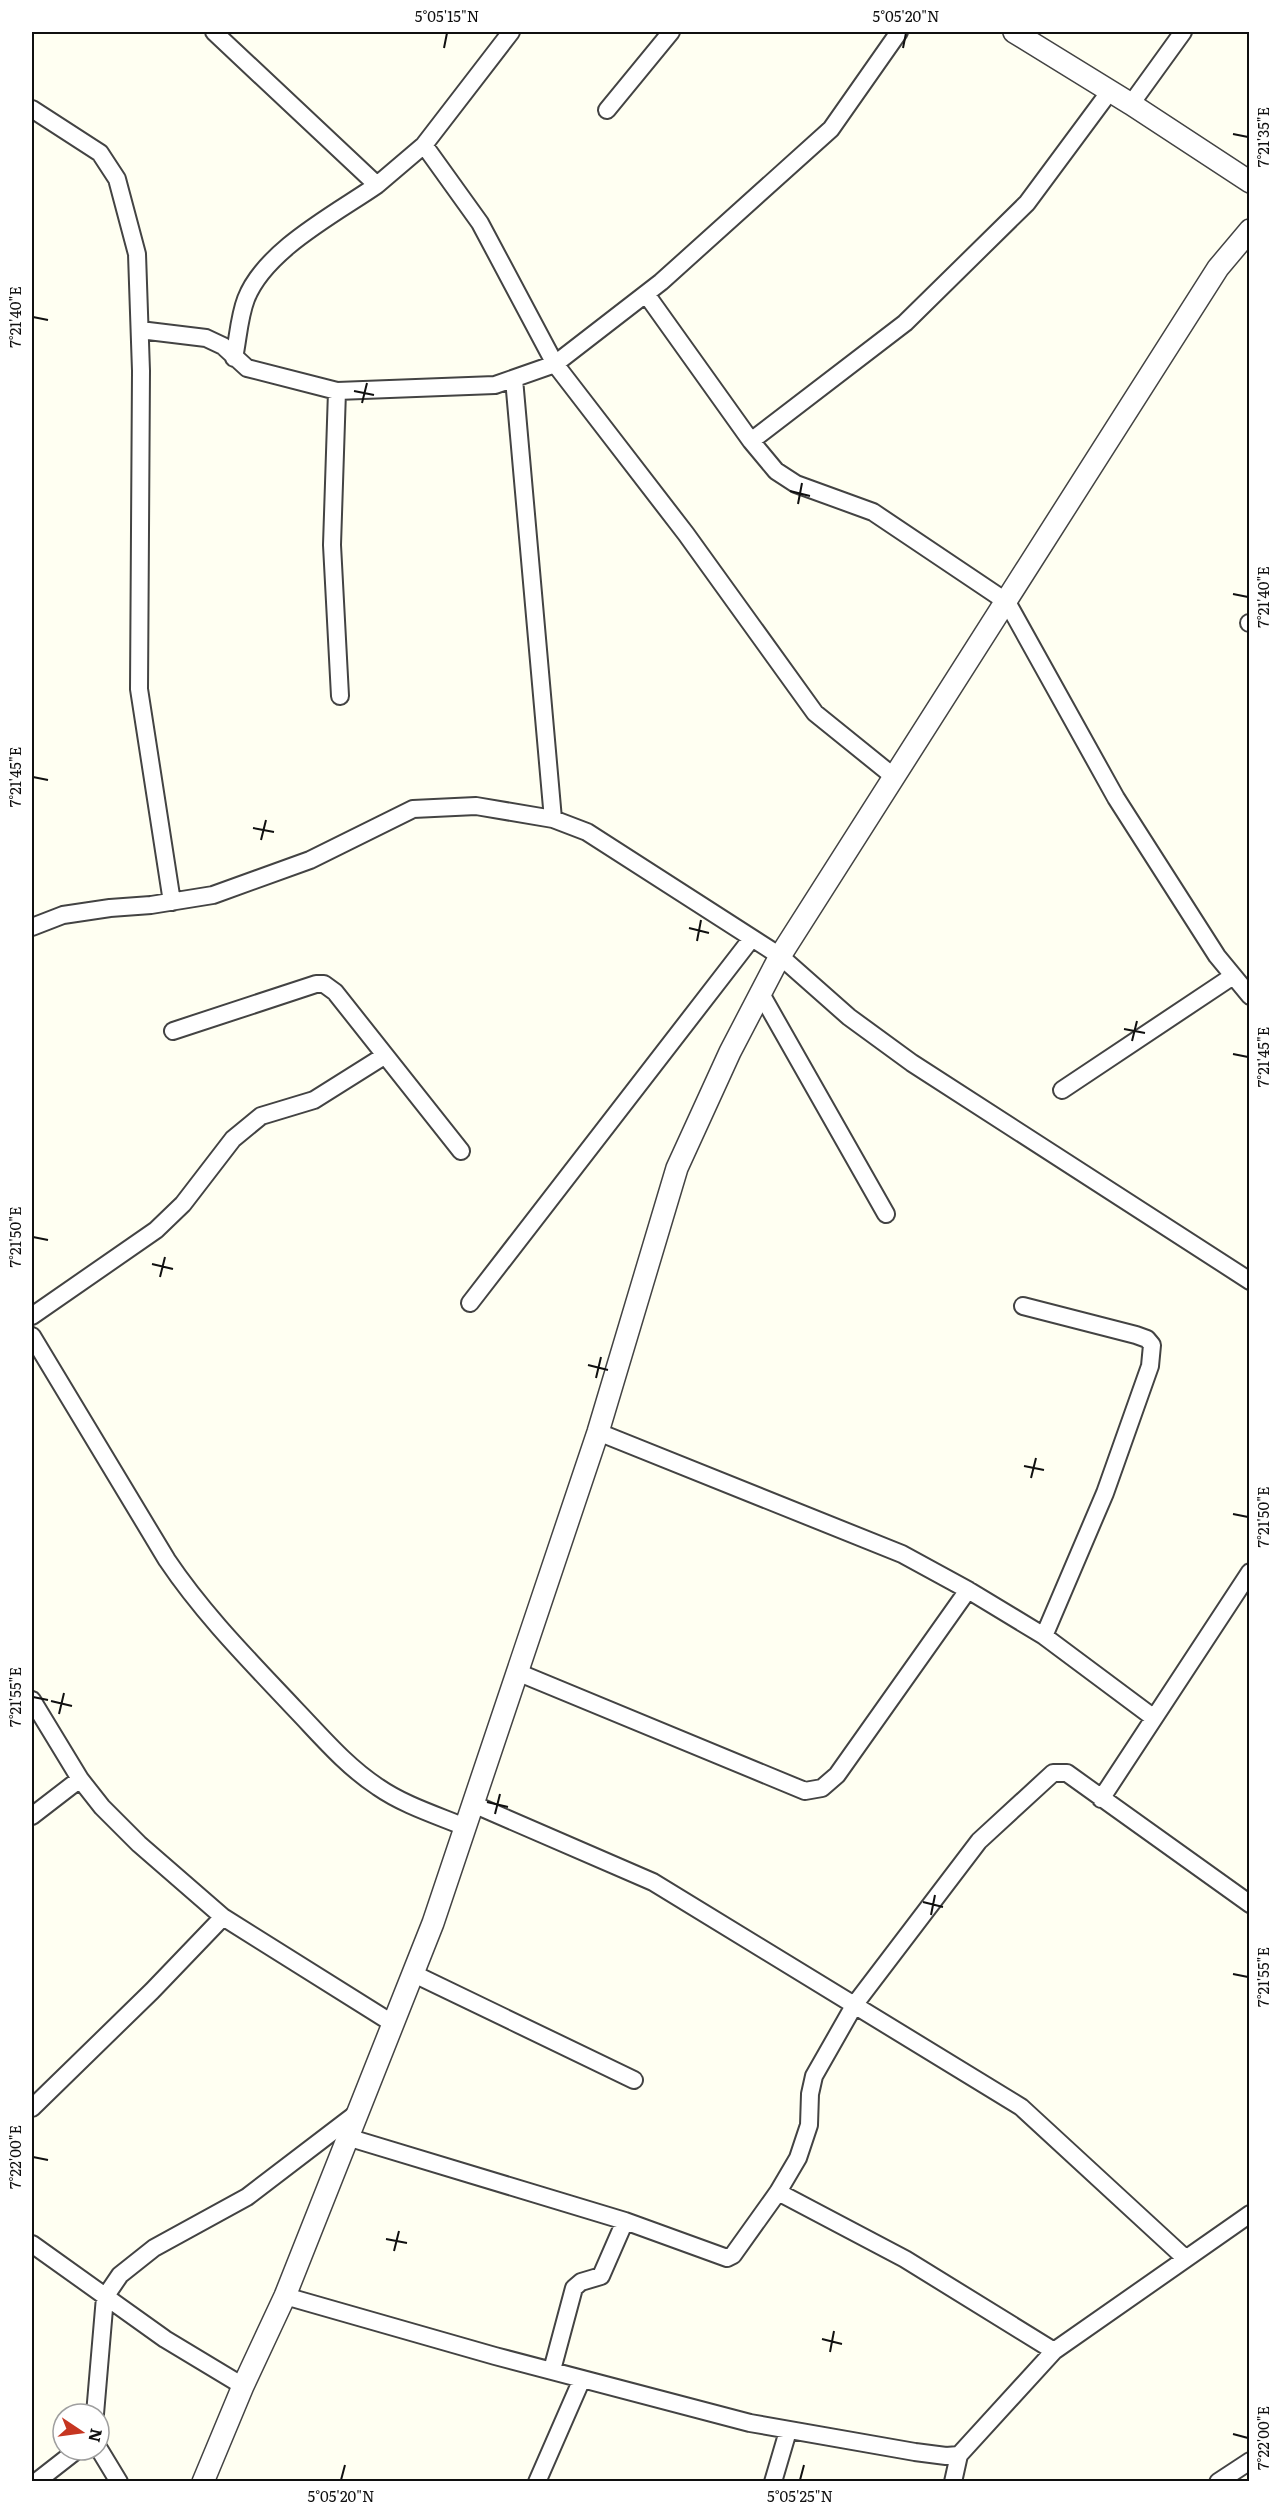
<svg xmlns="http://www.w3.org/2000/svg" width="1281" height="2513" font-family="Literata,serif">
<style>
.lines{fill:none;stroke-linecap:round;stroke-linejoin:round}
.minor-casing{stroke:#434343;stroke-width:20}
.tertiary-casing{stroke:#434343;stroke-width:24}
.minor{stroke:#fff;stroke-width:16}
.tertiary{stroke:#fff;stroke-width:21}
.ticks{fill:none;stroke:#101010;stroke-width:2}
.neatline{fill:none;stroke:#101010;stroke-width:2}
.ticks-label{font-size:15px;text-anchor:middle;fill:#101010}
</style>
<rect width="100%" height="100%" fill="#fffff2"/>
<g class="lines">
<defs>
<path id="minor" d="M214 32 377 185 424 145 511 32
M1131 104 1183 32
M32 109 100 153 117 179 137 254 141 371 139 689 172 902
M607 110 671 32
M424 145 480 223 555 364 686 534 815 713 893 776
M646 294 751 441 776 471 796 484 873 512 1007 602 1116 798 1217 956 1250 996
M140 330 206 338 223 346 247 368 337 391 495 385 555 364 661 282 831 129 899 32
M234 358C238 339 239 317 246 299 265 250 335 214 377 185
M514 379 553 819
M337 391 332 545 340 696
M751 441 905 323 1027 203 1110 91
M1249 623H1250
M32 927 63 915 110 908 151 905 213 895 310 860 413 809 476 806 553 819 587 832 780 956 849 1017 912 1063 1250 1281
M760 992 886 1214
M173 1031 316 984H324L335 992 461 1151
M1062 1090 1233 976
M470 1303 752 938
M1023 1306 1136 1335 1147 1339 1152 1345 1150 1366 1105 1493 1044 1636
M32 1316 156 1230 183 1204 233 1139 261 1116 314 1100 384 1056
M32 1336 167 1560C204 1615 250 1661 295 1709 321 1736 346 1766 378 1787 404 1805 436 1815 465 1827
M598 1432 902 1554 968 1590 1044 1636 1154 1718
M517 1672 805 1791 822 1788 837 1775 968 1590
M32 1700 80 1779 102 1807 139 1844 223 1917 392 2023
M1101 1799 1250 1572
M473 1804 653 1882 1021 2107 1185 2258
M32 1816 80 1779
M412 1973 634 2080
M32 2108 152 1991 223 1917
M347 2137 625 2221 727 2258 733 2255 778 2192 798 2158 809 2125 810 2094 814 2076 855 2004 979 1841 1053 1773H1067L1250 1904
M778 2192 905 2259 1054 2351
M32 2244 165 2339 243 2386
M285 2296 495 2356 750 2423 915 2452 946 2456 959 2455
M552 2370 574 2288 581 2282 601 2276 625 2221
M95 2414 105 2297 120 2275 154 2248 247 2197 357 2113
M99 2449 119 2482
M36 2482 77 2450
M537 2482 582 2379
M773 2482 788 2431
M953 2482 959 2455 1054 2351 1250 2214
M1218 2482 1250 2461"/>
<path id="tertiary" d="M1014 32 1131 104 1250 182
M203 2482 243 2386 285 2296 433 1923 598 1432 677 1168 730 1052 780 956 1218 268 1250 230"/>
</defs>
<use href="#minor" class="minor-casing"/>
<use href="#tertiary" class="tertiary-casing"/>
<use href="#minor" class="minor"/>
<use href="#tertiary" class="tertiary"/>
</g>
<path class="ticks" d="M444 48 447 33M903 48 906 33M1233 134 1248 137M33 317 48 320M354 391 374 395M362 403 367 383M790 491 810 496M798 504 802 483M1233 594 1248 597M33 777 48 780M253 828 274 832M261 840 266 820M689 928 709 933M697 941 701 920M1124 1029 1145 1033M1132 1041 1137 1021M1233 1054 1248 1057M33 1237 48 1240M152 1264 173 1269M160 1277 165 1257M588 1365 608 1370M596 1378 601 1357M1024 1466 1044 1470M1031 1478 1036 1458M1233 1514 1248 1517M33 1697 48 1700M51 1701 72 1706M59 1714 64 1693M487 1802 508 1807M495 1814 500 1794M923 1902 943 1907M931 1915 935 1895M1233 1974 1248 1977M33 2157 48 2160M386 2239 407 2243M394 2251 399 2231M822 2339 842 2344M830 2352 834 2331M1233 2434 1248 2438M341 2480 345 2465M800 2480 804 2465"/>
<rect width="1281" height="2513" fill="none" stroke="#ffffff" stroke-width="66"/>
<g transform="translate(81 2432) rotate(103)"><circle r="28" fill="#ffffff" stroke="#9f9f9f" stroke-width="1.5"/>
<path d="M0-4.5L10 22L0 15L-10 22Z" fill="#c63621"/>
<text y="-9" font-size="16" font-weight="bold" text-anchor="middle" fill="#101010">N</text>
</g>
<rect x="33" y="33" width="1215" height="2447" class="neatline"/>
<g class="ticks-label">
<text x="447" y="22">5°05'15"N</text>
<text x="906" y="22">5°05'20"N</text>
<text transform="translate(1264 137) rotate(-90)" y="5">7°21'35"E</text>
<text transform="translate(16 317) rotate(-90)" y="5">7°21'40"E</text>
<text transform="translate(1264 597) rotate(-90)" y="5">7°21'40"E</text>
<text transform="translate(16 777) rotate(-90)" y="5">7°21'45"E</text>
<text transform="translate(1264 1057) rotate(-90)" y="5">7°21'45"E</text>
<text transform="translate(16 1237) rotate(-90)" y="5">7°21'50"E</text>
<text transform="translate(1264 1517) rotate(-90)" y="5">7°21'50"E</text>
<text transform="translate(16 1697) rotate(-90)" y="5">7°21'55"E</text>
<text transform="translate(1264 1977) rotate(-90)" y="5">7°21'55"E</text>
<text transform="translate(16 2157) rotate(-90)" y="5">7°22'00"E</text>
<text transform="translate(1264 2438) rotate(-90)" y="5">7°22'00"E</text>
<text x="341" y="2502">5°05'20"N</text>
<text x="800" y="2502">5°05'25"N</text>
</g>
</svg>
